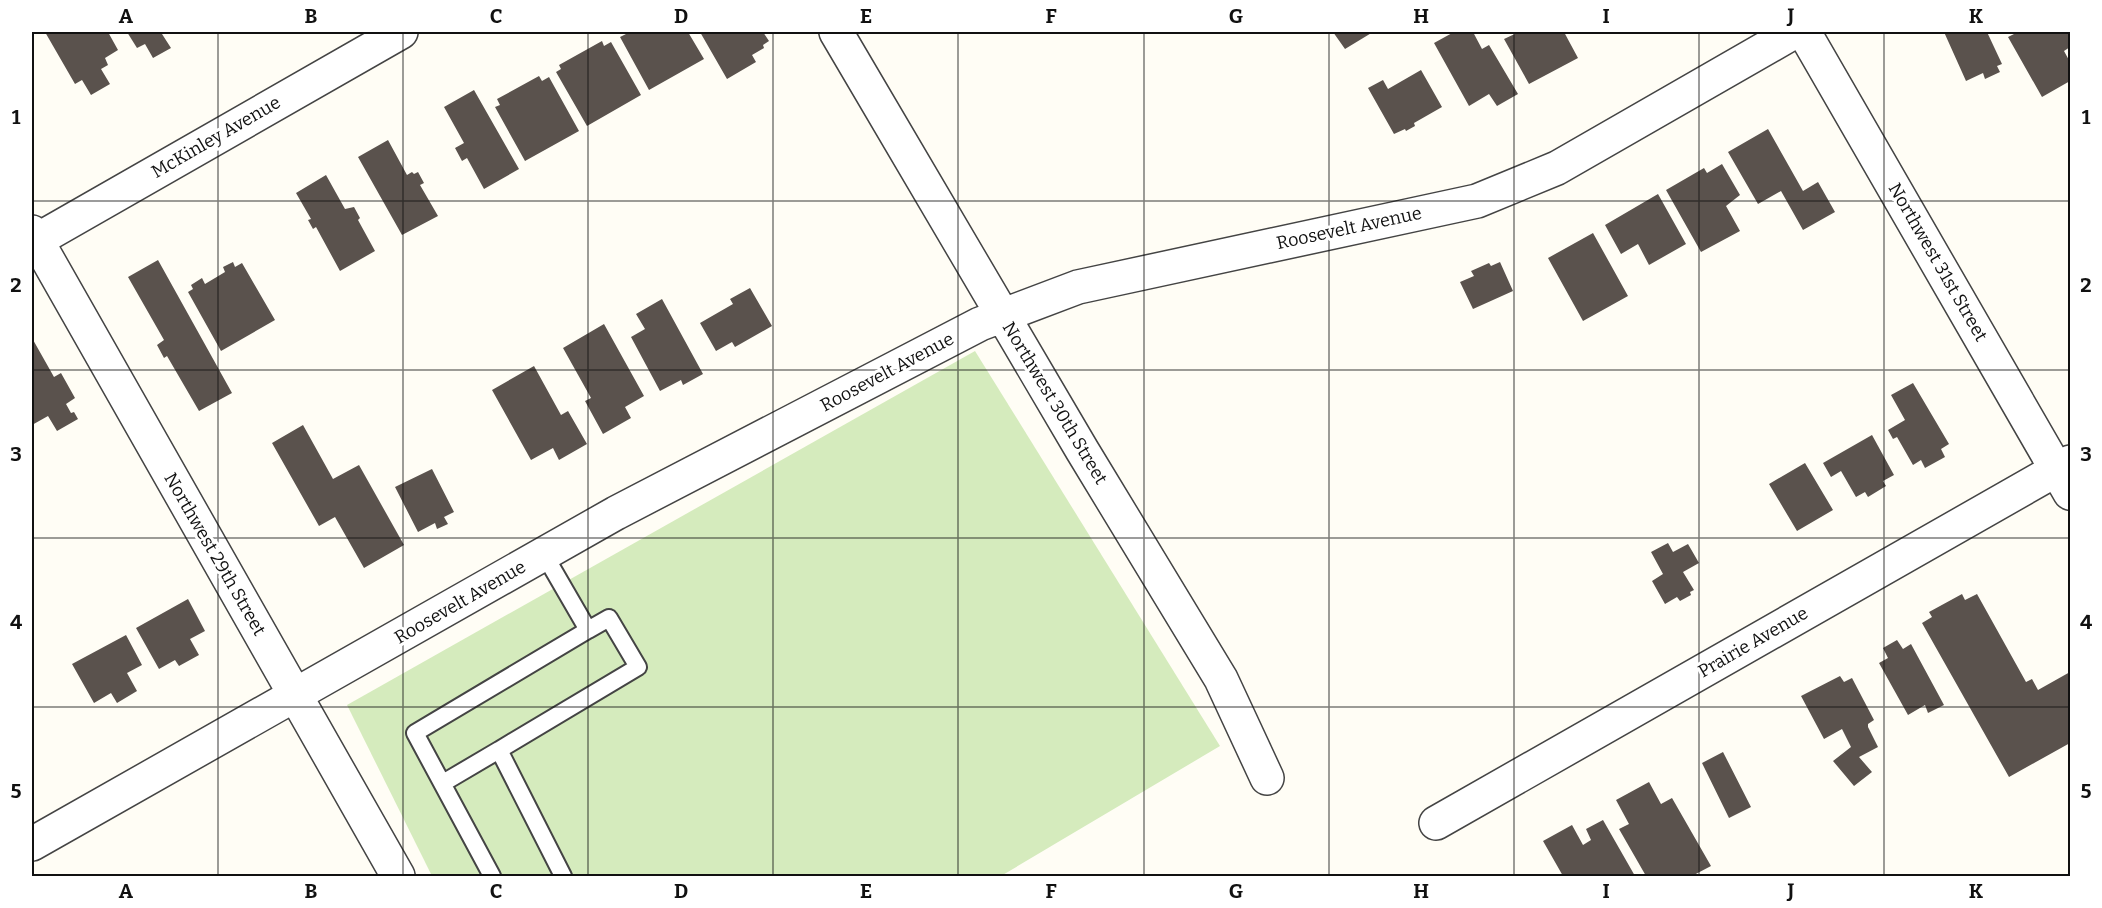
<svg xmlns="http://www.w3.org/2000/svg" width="2102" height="908" font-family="Bitter,serif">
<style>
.green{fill:#d5ebbd}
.building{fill:#5a524d}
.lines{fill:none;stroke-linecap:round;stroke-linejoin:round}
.lane-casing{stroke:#444;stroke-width:20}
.street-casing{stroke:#444;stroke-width:36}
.lane{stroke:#fff;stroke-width:16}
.street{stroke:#fff;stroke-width:33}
.grid{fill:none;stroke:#111;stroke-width:1.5;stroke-opacity:0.55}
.labels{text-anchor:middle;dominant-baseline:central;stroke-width:6;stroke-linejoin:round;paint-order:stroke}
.street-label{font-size:18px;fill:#111;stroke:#fff}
.neatline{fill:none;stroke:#111;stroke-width:2}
.grid-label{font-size:20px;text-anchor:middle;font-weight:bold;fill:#111}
</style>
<rect width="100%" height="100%" fill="#fffdf5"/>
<path class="green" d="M975 351 1220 746 1001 876H432L347 705Z"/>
<path class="building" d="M45 32H108L118 50 105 58 108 65 101 69 110 84 91 95 82 80 75 84Z
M127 32H166L162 34 171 48 153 58 145 44 137 48Z
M624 32H688L704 59 649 90 620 37 626 34Z
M700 32H763L769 41 763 45 764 48 752 55 756 62 727 79Z
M1333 32H1373L1345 49Z
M1454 32H1473L1482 49 1489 45 1518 94 1497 106 1489 94 1469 106 1434 43Z
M1519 32H1564L1578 58 1529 84 1504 39Z
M1944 32H1987L2002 64 1997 66 2000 72 1985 79 1983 73 1966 81Z
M2018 32H2069L2070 47 2064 51 2070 62V81L2042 97 2008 37Z
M602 41 604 46 611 42 641 95 587 126 556 72 561 69 559 65Z
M1421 70 1442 107 1414 123 1415 126 1406 131 1405 129 1394 134 1368 88 1383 80 1388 89Z
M539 76 542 81 549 77 579 131 525 161 495 107 500 105 497 99Z
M474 90 519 169 484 189 467 158 462 161 455 148 464 143 444 107Z
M1768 129 1803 191 1818 182 1835 212 1803 230 1781 191 1758 204 1728 152Z
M388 140 407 175 412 172 414 174 418 172 424 183 420 185 438 216 402 235 358 157Z
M1722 164 1740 195 1726 206 1740 231 1701 252 1666 190 1704 168 1707 173Z
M326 175 345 209 354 207 360 218 358 220 375 251 340 271 316 227 313 229 308 220 311 219 296 193Z
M1658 194 1686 244 1649 265 1638 244 1621 254 1605 225Z
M1593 233 1628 296 1583 321 1548 258Z
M158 260 232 393 199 411 167 356 164 358 157 345 164 340 128 277Z
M233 262 235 267 242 263 275 320 221 351 188 292 193 289 191 285 202 278 205 284 225 272 223 267Z
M1500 262 1513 291 1473 309 1460 282 1474 276 1471 271 1489 263 1491 266Z
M750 288 772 326 735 347 732 342 716 351 700 323 733 304 730 299Z
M662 299 703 374 683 385 681 380 660 391 631 337 645 329 636 314Z
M604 324 644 396 625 407 631 418 603 434 585 401 591 398 563 348Z
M32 338 54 377 61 373 75 398 66 404 71 413 74 412 78 419 57 431 48 416 32 425Z
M534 366 561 415 568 411 587 444 559 460 553 448 531 460 492 390Z
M1913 383 1949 444 1941 449 1945 457 1925 468 1921 460 1913 465 1897 437 1893 439 1888 430 1905 420 1891 395Z
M303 425 333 479 359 465 404 545 364 568 335 517 319 526 272 443Z
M1872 435 1894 475 1883 481 1886 486 1868 497 1865 492 1856 497 1841 471 1831 477 1823 463Z
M1805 463 1833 510 1797 531 1769 484Z
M432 469 454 512 444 517 448 524 437 529 435 523 418 532 395 487Z
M1668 543 1673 552 1688 544 1699 563 1683 572 1694 590 1690 592 1691 595 1680 601 1677 597 1665 604 1652 581 1663 574 1651 552Z
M1962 594 1965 600 1977 594 2026 682 2032 679 2038 690 2070 672V743L2009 777 1922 623 1932 617 1929 612Z
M188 599 205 631 190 639 199 655 179 666 175 660 159 669 136 628Z
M126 635 142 665 127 673 137 691 117 703 111 693 94 703 72 664Z
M1897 640 1903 649 1911 644 1944 705 1928 713 1925 705 1908 715 1879 663 1888 658 1883 648Z
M1840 676 1844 682 1852 678 1874 720 1868 724V727L1878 747 1859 757 1872 772 1854 786 1833 761 1851 747 1842 729 1824 739 1801 696Z
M1723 752 1751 807 1729 818 1702 763Z
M1649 782 1661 804 1672 798 1711 866 1692 876H1646L1619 829 1629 824 1616 800Z
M1603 820 1635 876H1563L1543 841 1572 825 1583 845 1591 840 1586 829Z"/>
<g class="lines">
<defs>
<path id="lane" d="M443 783 499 750
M492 876 415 733 588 630 544 554
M563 876 499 750 638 667 609 618 588 630"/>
<path id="street" d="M836 32 1082 450 1221 679 1267 778
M1804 32 2070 493
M32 232 398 876
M32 243 401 32
M1436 823 2070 462
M32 844 616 513 980 324 1078 287 1477 201 1557 168 1794 32"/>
</defs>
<use href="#lane" class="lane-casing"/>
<use href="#street" class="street-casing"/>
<use href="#lane" class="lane"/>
<use href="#street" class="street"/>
</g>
<path class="grid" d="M218 32V876M403 32V876M588 32V876M773 32V876M958 32V876M1144 32V876M1329 32V876M1514 32V876M1699 32V876M1884 32V876M32 201H2070M32 370H2070M32 538H2070M32 707H2070"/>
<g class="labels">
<g class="street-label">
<text transform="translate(216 137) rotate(-30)">McKinley Avenue</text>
<text transform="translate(1349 228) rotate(-12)">Roosevelt Avenue</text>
<text transform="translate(1938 262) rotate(60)">Northwest 31st Street</text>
<text transform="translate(887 372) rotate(-28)">Roosevelt Avenue</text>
<text transform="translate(1055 403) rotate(59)">Northwest 30th Street</text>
<text transform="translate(215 554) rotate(60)">Northwest 29th Street</text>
<text transform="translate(460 602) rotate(-30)">Roosevelt Avenue</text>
<text transform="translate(1753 642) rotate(-30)">Prairie Avenue</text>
</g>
</g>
<rect width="2102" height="908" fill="none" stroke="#ffffff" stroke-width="66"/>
<rect x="33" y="33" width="2036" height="842" class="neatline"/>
<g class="grid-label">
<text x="126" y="23">A</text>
<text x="311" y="23">B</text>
<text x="496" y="23">C</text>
<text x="681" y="23">D</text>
<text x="866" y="23">E</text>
<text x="1051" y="23">F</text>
<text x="1236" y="23">G</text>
<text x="1421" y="23">H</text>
<text x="1606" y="23">I</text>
<text x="1791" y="23">J</text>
<text x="1976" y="23">K</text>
<text x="16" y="124">1</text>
<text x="2086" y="124">1</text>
<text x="16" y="292">2</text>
<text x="2086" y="292">2</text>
<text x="16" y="461">3</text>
<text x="2086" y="461">3</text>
<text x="16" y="629">4</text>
<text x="2086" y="629">4</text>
<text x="16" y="798">5</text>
<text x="2086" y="798">5</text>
<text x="126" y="898">A</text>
<text x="311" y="898">B</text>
<text x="496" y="898">C</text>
<text x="681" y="898">D</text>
<text x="866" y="898">E</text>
<text x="1051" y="898">F</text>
<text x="1236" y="898">G</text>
<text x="1421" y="898">H</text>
<text x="1606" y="898">I</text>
<text x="1791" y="898">J</text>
<text x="1976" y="898">K</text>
</g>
</svg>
